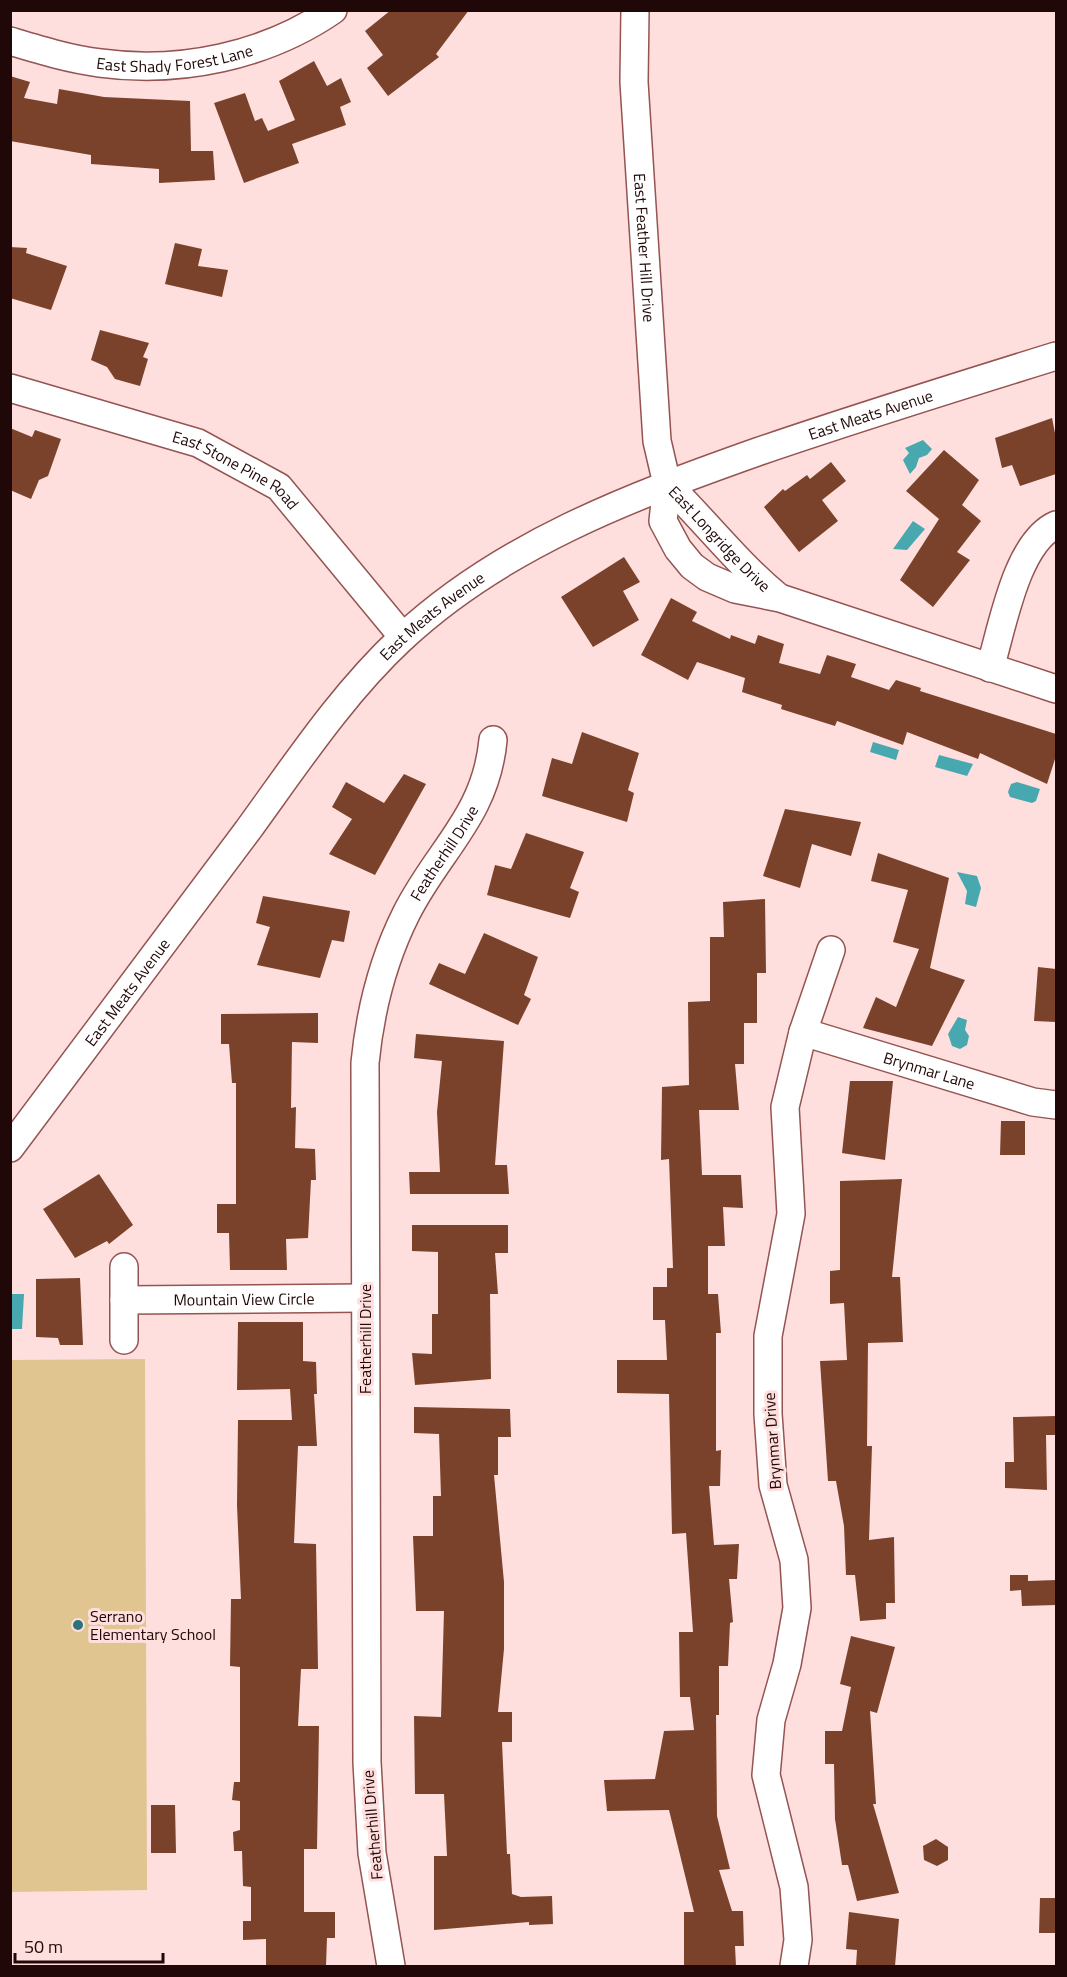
<svg xmlns="http://www.w3.org/2000/svg" width="1067" height="1977" font-family="'Titillium Web',sans-serif">
<style>
.green{fill:#e1c591}
.water{fill:#47a8b0}
.building{fill:#7b422b}
.lines{fill:none;stroke-linecap:round;stroke-linejoin:round}
.minor-casing{stroke:#945451;stroke-width:30}
.minor{stroke:#fff;stroke-width:27}
.poi-dot{fill:#2a737a;stroke:#fedfdd;stroke-width:2}
.labels{text-anchor:middle;dominant-baseline:central;stroke-width:6;stroke-linejoin:round;paint-order:stroke}
.street-label{font-size:16px;fill:#200808;stroke:#fedfdd}
.poi-label{font-size:16px;fill:#200808;stroke:#fedfdd;text-anchor:start}
</style>
<rect width="100%" height="100%" fill="#fedfdd"/>
<path class="green" d="M145 1359 147 1890 11 1892V1360Z"/>
<path class="water" d="M923 440 932 449 927 455 919 458 916 467 910 474 903 460 909 453 905 448Z
M913 521 925 529 907 550 893 549Z
M873 742 899 750 896 760 870 752Z
M939 755 973 764 967 776 935 767Z
M1017 782 1040 789 1036 801 1032 803 1010 797 1008 792 1011 784Z
M957 872 977 876 981 888 976 907 965 904 967 891Z
M958 1017 967 1020 965 1030 969 1036 967 1045 960 1049 952 1046 948 1034Z
M11 1294H24L22 1329H11Z"/>
<path class="building" d="M391 10H469L436 54 439 57 388 96 367 68 383 55 365 31Z
M314 61 327 86 341 78 351 102 340 107 346 125 292 144 299 163 244 183 214 103 245 93 255 121 262 118 268 131 295 120 279 81Z
M10 76 30 82 24 98 57 104 59 89 104 97 190 101 191 151H213L215 180 159 183V169L91 164V155L10 141Z
M175 243 202 249 198 266 228 270 222 297 165 284Z
M10 247 27 248 26 253 67 266 51 310 10 298Z
M100 330 149 343 143 357 148 359 140 386 115 379 107 367 91 360Z
M1052 418 1056 438V474L1020 486 1012 465 1002 468 995 438Z
M10 428 32 437 35 430 61 439 48 476 39 480 31 499 10 490Z
M944 450 979 480 962 505 981 521 957 552 970 560 933 607 900 580 939 519 906 491Z
M831 462 846 481 822 500 838 521 799 552 764 507 783 489 785 491 807 475 810 479Z
M624 557 640 582 623 591 639 620 593 647 561 597Z
M671 598 697 612 692 621 730 639 731 635 755 644 758 635 784 644 779 663 820 674 827 655 856 664 851 677 889 690 896 680 921 688 920 691 1056 734V756L1047 784 980 753 978 759 907 732 903 745 837 721 835 726 781 709 782 705 742 692 745 678 697 662 688 680 641 655Z
M582 732 639 753 628 790 634 793 627 822 542 796 552 758 572 764Z
M404 774 426 784 375 875 329 854 352 819 332 807 346 782 384 803Z
M785 809 861 822 851 856 812 844 800 888 763 876Z
M526 833 584 852 570 888 579 892 570 918 487 895 495 865 511 869Z
M878 853 949 878 930 968 965 980 932 1046 863 1028 876 997 896 1007 919 949 893 942 908 890 871 881Z
M263 896 350 911 344 942 332 940 320 978 257 965 270 927 256 923Z
M765 899 766 973H757V1023H744V1064H735L739 1110H699L702 1175H741L743 1208 723 1207 725 1246H708V1294H718L721 1333H716V1451L721 1450 720 1486H709L714 1545 739 1544 737 1579H729L733 1622 730 1623 728 1666H719V1715H716L717 1816 730 1869 719 1870 732 1911H743L744 1946H735L736 1966H684V1912H694L669 1810 607 1811 604 1780 655 1779 664 1731 694 1730 690 1697H680L679 1632H693L686 1533 672 1534 669 1394 617 1393V1360H667L665 1320H653V1287H667V1268H673L669 1159 661 1160 662 1087 689 1085 688 1002 710 1001V937H724L723 902Z
M484 933 538 957 524 995 531 999 518 1025 429 984 439 963 465 974Z
M1038 967 1056 969V1022L1034 1021Z
M318 1013V1043L292 1042 291 1108 296 1107 295 1148 315 1149 316 1180H311L308 1238 286 1239 287 1270H230L229 1233H217V1204H236V1083H232L229 1044H221V1014Z
M416 1034 504 1041 495 1165H507L509 1194H410L409 1172H440L437 1112 442 1061 414 1058Z
M850 1081H893L885 1160 842 1153Z
M1001 1121H1025V1155H1000Z
M99 1174 133 1225 109 1244 107 1241 75 1258 43 1209Z
M902 1179 892 1277H900L903 1342 868 1343 867 1446H872L869 1540 894 1537 895 1603H886V1619L860 1621 855 1575H846L844 1526 836 1481H828L820 1361 847 1360 844 1303 830 1304V1271L840 1270V1181Z
M412 1225H508V1253H495L498 1294H490L491 1379 415 1385 412 1353 432 1354V1314H438V1252L412 1251Z
M80 1278 83 1345H60L58 1338 36 1337V1279Z
M238 1322H303V1361L316 1362 317 1394H314L317 1446H298L294 1543 316 1544 318 1669H301L298 1726H319L317 1849H304V1912H335V1938H327L326 1966H266V1939L243 1940V1921H251V1887L243 1886 242 1851H234L233 1832 240 1830V1801L232 1800 234 1782H240V1667L230 1666 231 1599H241L237 1505 238 1420H292L290 1389 237 1390Z
M414 1407 510 1409 511 1437H498V1475H494L504 1582V1649L498 1712H512V1742H502L507 1854H510L512 1894 521 1897 552 1896 553 1924 529 1925V1922L434 1930V1856H447L444 1794H415L414 1716 441 1717 444 1611H416L413 1536H433V1496H441L439 1434 414 1433Z
M1056 1416V1435H1046L1047 1490 1005 1488V1462H1014L1013 1417Z
M1010 1575H1028V1581L1056 1580V1605L1022 1606 1021 1590 1010 1591Z
M851 1636 895 1647 877 1713 870 1711 876 1804H873L899 1893 857 1901 848 1865H842L835 1819 834 1764H825V1731H842L851 1687 840 1684Z
M151 1805H175L176 1853H151Z
M936 1839 948 1847V1860L937 1866 924 1860 923 1846Z
M1040 1898H1056V1933H1039Z
M849 1912 899 1919 895 1966H856L857 1950 846 1949Z"/>
<g class="lines">
<defs>
<g id="minor">
<path id="s1" d="M635 10 634 82 657 441 667 484 663 521 678 549 692 566 707 577 735 589 780 598 1056 689"/>
<path id="s2" d="M10 41C40 50 69 59 100 63 180 74 266 56 333 10"/>
<path id="s3" d="M10 388 198 443 279 487 403 637"/>
<path id="s4" d="M667 484C705 521 736 562 777 596"/>
<path d="M990 668C1002 629 1016 543 1056 525"/>
<path id="s5" d="M803 1032 1033 1102 1056 1105"/>
<path id="s6" d="M10 1148C90 1042 169 936 248 830 296 764 342 694 402 638 502 545 630 497 757 452 856 418 956 387 1056 356"/>
<path d="M124 1267V1340"/>
<path id="s7" d="M124 1300 364 1298"/>
<path id="s8" d="M391 1966 372 1853 367 1762 365 1063C370 1012 383 960 406 914 438 850 486 816 493 740"/>
<path d="M794 1966 798 1940 794 1887 766 1775 771 1720 787 1664 797 1608 794 1560 773 1485 768 1414V1336L791 1214 785 1107 803 1032 831 950"/>
</g>
</defs>
<use href="#minor" class="minor-casing"/>
<use href="#minor" class="minor"/>
</g>
<circle class="poi-dot" cx="78" cy="1625" r="6"/>
<g class="labels">
<g class="street-label">
<text stroke="none"><textPath href="#s2" startOffset="168">East Shady Forest Lane</textPath></text>
<text stroke="none"><textPath href="#s1" startOffset="238">East Feather Hill Drive</textPath></text>
<text stroke="none"><textPath href="#s6" startOffset="1167">East Meats Avenue</textPath></text>
<text stroke="none"><textPath href="#s3" startOffset="242">East Stone Pine Road</textPath></text>
<text stroke="none"><textPath href="#s4" startOffset="76">East Longridge Drive</textPath></text>
<text stroke="none"><textPath href="#s6" startOffset="681">East Meats Avenue</textPath></text>
<text stroke="none"><textPath href="#s8" startOffset="1132">Featherhill Drive</textPath></text>
<text stroke="none"><textPath href="#s6" startOffset="195">East Meats Avenue</textPath></text>
<text stroke="none"><textPath href="#s5" startOffset="132">Brynmar Lane</textPath></text>
<text stroke="none"><textPath href="#s7" startOffset="120">Mountain View Circle</textPath></text>
<text transform="translate(365 1339) rotate(-90)">Featherhill Drive</text>
<text transform="translate(772 1441) rotate(-94)">Brynmar Drive</text>
<text transform="translate(372 1825) rotate(-95)">Featherhill Drive</text>
</g>
<g class="poi-label">
<text x="90" y="1616">Serrano<tspan x="90" dy="18">Elementary School</tspan></text>
</g>
</g>
<rect width="1067" height="1977" fill="none" stroke="#200808" stroke-width="24"/>
<path d="M15 1953v9h148v-9" fill="none" stroke="#200808" stroke-width="3"/>
<text x="24" y="1953" font-size="18" fill="#200808" stroke="#fedfdd" stroke-width="4.5" paint-order="stroke">50 m</text>
</svg>
